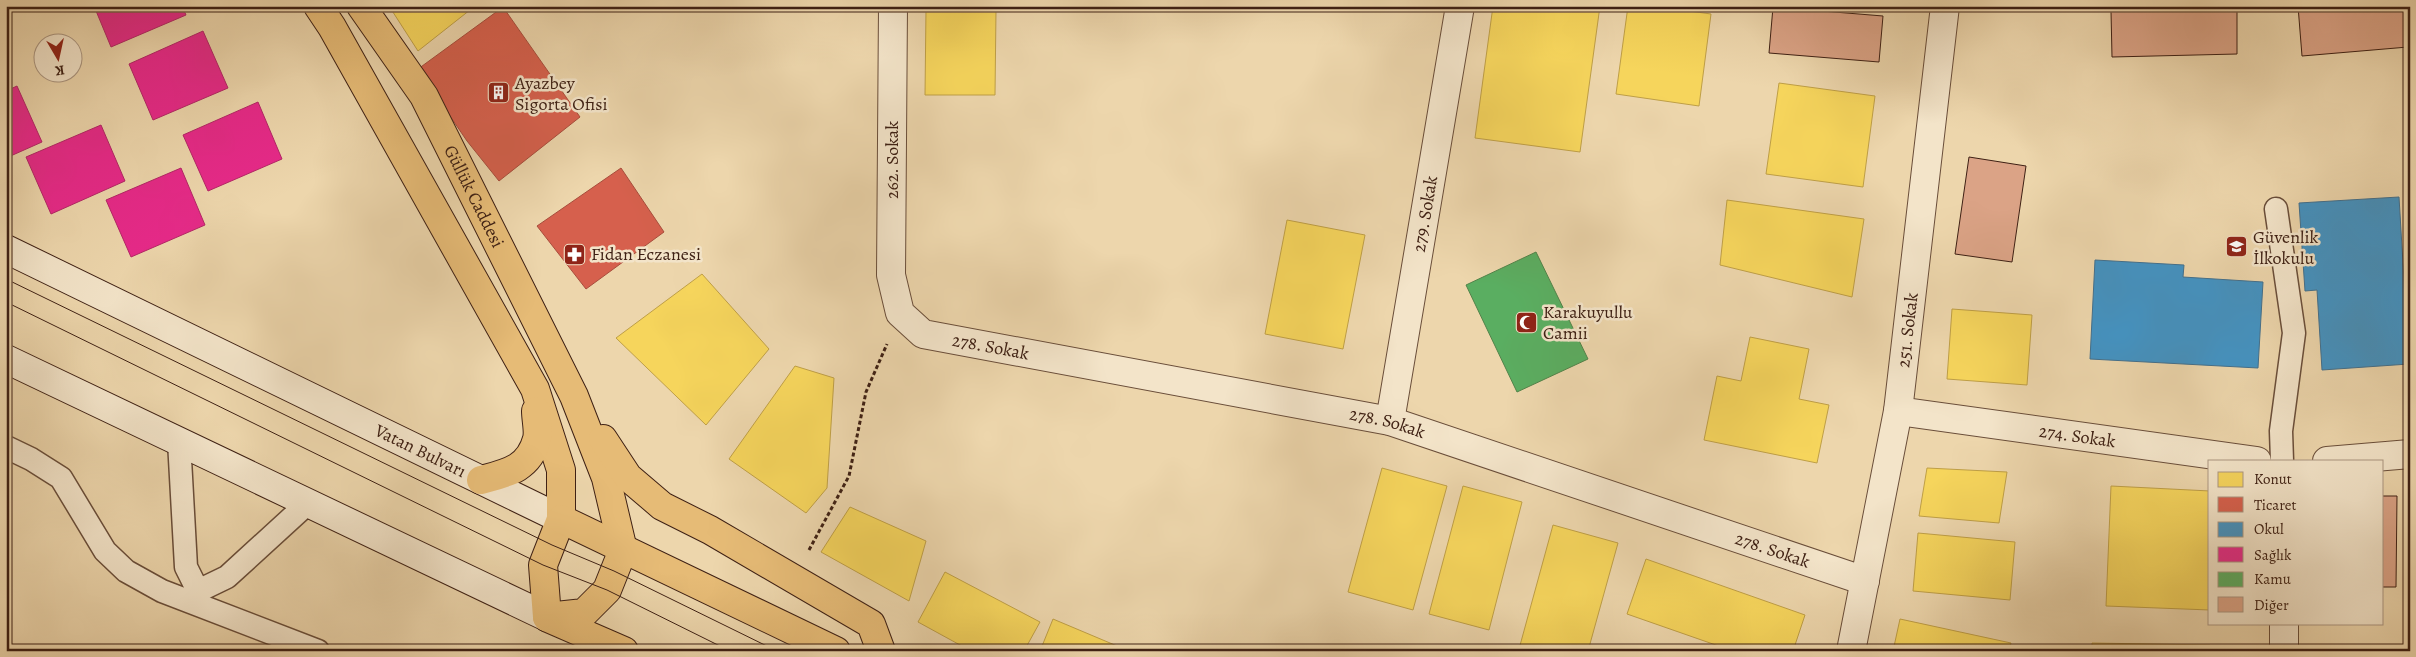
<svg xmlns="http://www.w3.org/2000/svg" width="2416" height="657" font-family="Alegreya,serif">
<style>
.homes{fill:#f6d55c;stroke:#bf9f46}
.shops{fill:#d6604d;stroke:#a84d3c}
.schools{fill:#4393c3;stroke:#42708e}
.health{fill:#e7298a;stroke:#b42667}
.public{fill:#5aae61;stroke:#52834a}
.building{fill:#dba386;stroke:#3e2014}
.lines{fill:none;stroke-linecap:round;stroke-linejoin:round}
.lane-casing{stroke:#6a4e3a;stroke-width:25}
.street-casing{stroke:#6a4e3a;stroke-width:30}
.secondary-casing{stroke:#3e2014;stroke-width:30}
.primary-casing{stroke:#3e2014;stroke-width:30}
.path{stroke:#3e2014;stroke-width:3;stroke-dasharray:4 2.5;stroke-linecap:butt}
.lane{stroke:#f3e4c9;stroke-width:22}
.street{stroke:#f3e4c9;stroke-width:28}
.secondary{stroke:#f3e4c9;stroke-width:28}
.primary{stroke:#e6bb76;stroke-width:28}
.tram{stroke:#3e2014;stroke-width:1}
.labels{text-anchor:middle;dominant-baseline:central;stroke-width:5;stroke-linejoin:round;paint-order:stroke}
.poi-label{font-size:18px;fill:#3e2014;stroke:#f3e4c9;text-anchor:start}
.street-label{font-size:18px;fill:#3e2014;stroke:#f3e4c9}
</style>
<rect width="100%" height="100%" fill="#edd6ac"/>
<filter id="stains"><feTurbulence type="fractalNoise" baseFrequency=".004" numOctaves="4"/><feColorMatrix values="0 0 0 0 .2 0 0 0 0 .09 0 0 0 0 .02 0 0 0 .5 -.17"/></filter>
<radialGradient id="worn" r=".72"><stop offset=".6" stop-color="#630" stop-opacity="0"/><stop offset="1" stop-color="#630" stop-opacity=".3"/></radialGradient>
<path class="homes" d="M389 6H475L418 51Z
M1493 6H1600L1580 152 1475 138Z
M1628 6H1652L1711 14 1699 106 1616 94Z
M926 9 996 10 995 95H925Z
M1779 83 1875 96 1863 187 1766 174Z
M1727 200 1864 219 1852 297 1720 265Z
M1287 220 1365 235 1343 349 1265 334Z
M702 274 769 349 706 425 616 338Z
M1952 309 2032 315 2027 385 1947 379Z
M1750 337 1809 349 1799 399 1829 405 1817 463 1704 440 1717 376 1741 381Z
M795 366 834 378 827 488 806 513 729 459Z
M1382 468 1447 486 1413 610 1348 592Z
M1927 468 2007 472 1999 523 1919 516Z
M1463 486 1522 502 1489 630 1429 614Z
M2111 486 2210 491V610L2106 606Z
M850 507 926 541 909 601 821 552Z
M1553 525 1618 543 1588 651 1519 649Z
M1918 533 2015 542 2010 600 1913 591Z
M1646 559 1805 615 1793 651H1733L1627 614Z
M945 572 1040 622 1024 651H971L918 622Z
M1053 619 1129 651H1040Z
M1900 619 2011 643 2009 651H1893Z
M2092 643 2210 645V651H2092Z
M2348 646 2396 651H2348Z"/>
<path class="shops" d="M503 7 580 117 499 181 467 141 418 69Z
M621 168 664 232 586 289 537 226Z"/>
<path class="schools" d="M2399 197 2409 364 2322 370 2317 290 2305 291 2299 203Z
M2095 260 2184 265 2183 277 2263 282 2258 368 2090 359Z"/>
<path class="health" d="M94 6H182L186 15 111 47Z
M203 31 228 88 153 120 129 64Z
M17 86 42 142 6 158V91Z
M258 102 282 159 208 191 183 135Z
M101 125 125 181 51 214 26 157Z
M181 168 205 225 131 257 106 200Z"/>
<path class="public" d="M1536 252 1588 359 1517 392 1466 285Z"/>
<path class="building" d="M2298 6H2404L2408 47 2302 56Z
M1773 7 1883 16 1879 62 1769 53Z
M2237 8V54L2112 57 2111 11Z
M1969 157 2026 166 2012 262 1955 254Z
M2382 496H2397L2396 587H2382Z"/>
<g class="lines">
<defs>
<path id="lane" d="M2276 209 2294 333 2281 431 2282 461
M179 441 186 567 198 591 195 602
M6 447 31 459 61 478 105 551 126 571 162 591 318 651
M198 591 227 577 308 503"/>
<g id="street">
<path id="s1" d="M893 6 891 275 900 313 923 334 1390 421 1865 581"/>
<path id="s2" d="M1898 411 2257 461"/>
<path id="s3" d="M1390 421 1460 6"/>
<path d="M2327 461 2410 454"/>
<path d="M2284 623V651"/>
<path id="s4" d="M1851 651 1898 411 1945 6"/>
</g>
<g id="secondary">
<path id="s5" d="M6 249 561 519"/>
<path d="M6 359 547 617"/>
</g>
<g id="primary">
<path d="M318 6 332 27 535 389 561 470V519L543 565 547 617"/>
<path id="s6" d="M361 6 424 96 574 396 606 478 623 550 607 590 584 613 547 617"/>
<path d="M603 439 628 477 662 506 710 530 871 624 881 651"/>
<path d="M481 480C507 473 529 469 537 439 539 431 536 419 536 411"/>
<path d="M561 519 836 651"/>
<path d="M548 618 624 651"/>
</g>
</defs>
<use href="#lane" class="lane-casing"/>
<use href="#street" class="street-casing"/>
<use href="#secondary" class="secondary-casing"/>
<use href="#primary" class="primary-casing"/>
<path class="path" d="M809 550 849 476 866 392 887 344"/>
<use href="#lane" class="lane"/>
<use href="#street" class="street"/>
<use href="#secondary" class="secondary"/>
<use href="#primary" class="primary"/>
<path class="tram" d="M6 279 552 545 614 571 777 651
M6 302 543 565 607 590 730 651"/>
</g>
<defs>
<symbol id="building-square" viewBox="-11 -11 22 22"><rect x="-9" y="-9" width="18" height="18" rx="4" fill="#8f2418" stroke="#f3e4c9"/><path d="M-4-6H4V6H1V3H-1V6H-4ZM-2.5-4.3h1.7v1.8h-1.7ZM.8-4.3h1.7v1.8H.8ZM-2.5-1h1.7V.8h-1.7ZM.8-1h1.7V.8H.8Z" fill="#fff"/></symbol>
<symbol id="school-square" viewBox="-11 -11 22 22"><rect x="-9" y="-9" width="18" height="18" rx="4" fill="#8f2418" stroke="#f3e4c9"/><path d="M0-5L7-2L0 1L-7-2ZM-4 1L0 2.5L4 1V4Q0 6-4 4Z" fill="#fff"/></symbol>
<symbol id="pharmacy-square" viewBox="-11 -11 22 22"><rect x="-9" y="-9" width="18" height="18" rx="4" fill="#8f2418" stroke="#f3e4c9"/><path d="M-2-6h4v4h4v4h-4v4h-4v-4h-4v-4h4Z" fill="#fff"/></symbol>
<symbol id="mosque-square" viewBox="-11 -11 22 22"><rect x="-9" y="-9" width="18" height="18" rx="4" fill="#8f2418" stroke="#f3e4c9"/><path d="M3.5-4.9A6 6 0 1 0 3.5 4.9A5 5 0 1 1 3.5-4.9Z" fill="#fff"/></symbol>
</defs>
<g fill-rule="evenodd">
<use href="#building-square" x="486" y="80" width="25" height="25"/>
<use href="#school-square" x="2224" y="234" width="25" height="25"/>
<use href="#pharmacy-square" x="562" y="242" width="25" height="25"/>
<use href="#mosque-square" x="1514" y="310" width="25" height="25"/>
</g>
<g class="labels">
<g class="poi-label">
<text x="515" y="83">Ayazbey<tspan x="515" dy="21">Sigorta Ofisi</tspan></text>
<text x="2253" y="237">Güvenlik<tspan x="2253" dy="21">İlkokulu</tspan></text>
<text x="591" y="254">Fidan Eczanesi</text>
<text x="1543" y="312">Karakuyullu<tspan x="1543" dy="21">Camii</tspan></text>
</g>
<g class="street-label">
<text transform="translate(892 160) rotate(-90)">262. Sokak</text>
<text stroke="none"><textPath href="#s6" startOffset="222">Güllük Caddesi</textPath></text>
<text stroke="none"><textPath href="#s3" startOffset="210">279. Sokak</textPath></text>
<text stroke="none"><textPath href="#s4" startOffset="326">251. Sokak</textPath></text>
<text stroke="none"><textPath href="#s1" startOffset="408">278. Sokak</textPath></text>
<text stroke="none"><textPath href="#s1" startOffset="812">278. Sokak</textPath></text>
<text stroke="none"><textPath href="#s2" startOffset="181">274. Sokak</textPath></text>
<text stroke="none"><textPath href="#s5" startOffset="461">Vatan Bulvarı</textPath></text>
<text stroke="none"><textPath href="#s1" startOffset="1218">278. Sokak</textPath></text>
</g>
</g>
<rect width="2416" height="657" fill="none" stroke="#edd6ac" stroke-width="25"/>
<rect x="8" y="8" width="2401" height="642" fill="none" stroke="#3e2014" stroke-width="2.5"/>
<rect x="12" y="12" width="2391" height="632" fill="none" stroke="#3e2014"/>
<rect x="2208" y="460" width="175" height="165" fill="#f3e4c9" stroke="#ab9681"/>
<rect x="2218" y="472" width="25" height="15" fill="#f6d55c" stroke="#ab9681"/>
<text x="2254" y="484" font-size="15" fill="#3e2014">Konut</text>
<rect x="2218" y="497" width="25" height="15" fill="#d6604d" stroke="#ab9681"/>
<text x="2254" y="510" font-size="15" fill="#3e2014">Ticaret</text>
<rect x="2218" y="522" width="25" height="15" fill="#4393c3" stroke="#ab9681"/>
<text x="2254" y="534" font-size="15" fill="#3e2014">Okul</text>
<rect x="2218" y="547" width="25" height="15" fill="#e7298a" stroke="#ab9681"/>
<text x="2254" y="560" font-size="15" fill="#3e2014">Sağlık</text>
<rect x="2218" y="572" width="25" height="15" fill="#5aae61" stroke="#ab9681"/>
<text x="2254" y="584" font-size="15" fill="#3e2014">Kamu</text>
<rect x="2218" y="597" width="25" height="15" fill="#dba386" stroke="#ab9681"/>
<text x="2254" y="610" font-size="15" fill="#3e2014">Diğer</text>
<g transform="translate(58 58) rotate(171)"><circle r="24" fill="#f3e4c9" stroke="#ab9681"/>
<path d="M0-4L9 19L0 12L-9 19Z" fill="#8f2418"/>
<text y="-8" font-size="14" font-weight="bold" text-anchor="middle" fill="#3e2014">K</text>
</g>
<rect width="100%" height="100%" filter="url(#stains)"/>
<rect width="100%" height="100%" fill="url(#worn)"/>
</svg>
